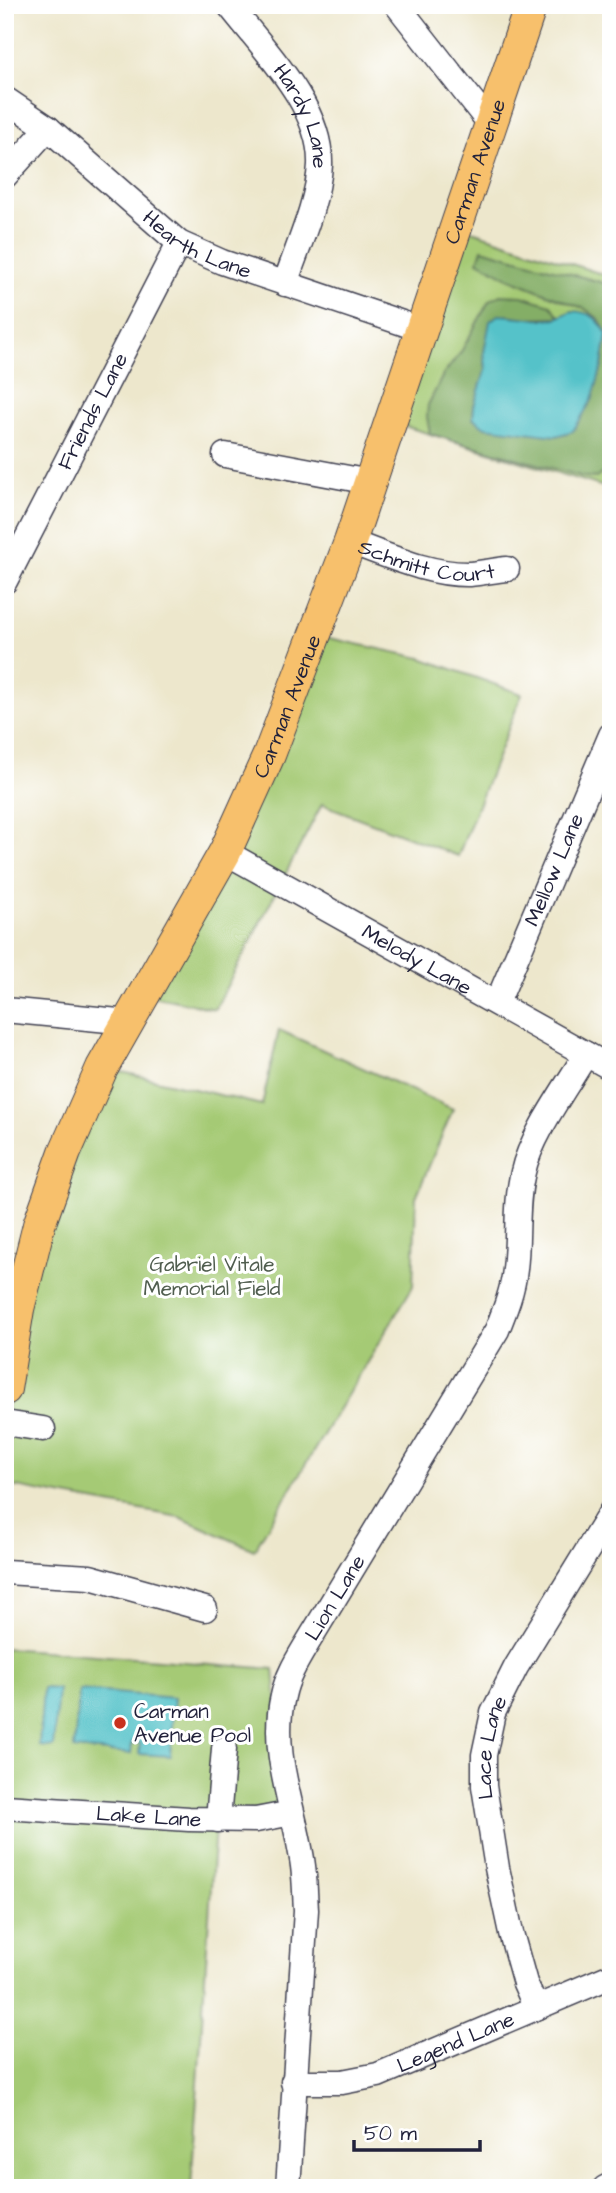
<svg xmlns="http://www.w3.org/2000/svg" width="616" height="2193" font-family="'Architects Daughter',sans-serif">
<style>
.green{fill:#a5ca74;stroke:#647658;stroke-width:2}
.forest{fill:#84ae66;stroke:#536850;stroke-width:2}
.water{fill:#54c2c9;stroke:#3b7282;stroke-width:2}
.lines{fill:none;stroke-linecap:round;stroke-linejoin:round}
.minor-casing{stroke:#404051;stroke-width:27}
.major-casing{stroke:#404051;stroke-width:34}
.minor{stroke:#fff;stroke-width:24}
.major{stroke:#f7c06c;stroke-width:32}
.poi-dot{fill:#c8321e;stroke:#fff;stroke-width:2.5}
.labels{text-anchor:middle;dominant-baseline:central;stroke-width:6;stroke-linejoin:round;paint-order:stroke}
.street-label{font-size:21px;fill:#22223b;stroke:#fff}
.park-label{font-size:21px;fill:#505d4f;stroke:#fff}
.poi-label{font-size:21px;fill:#22223b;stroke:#fff;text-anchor:start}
</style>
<rect width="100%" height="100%" fill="#fff"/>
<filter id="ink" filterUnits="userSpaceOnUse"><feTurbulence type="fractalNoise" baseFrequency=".0143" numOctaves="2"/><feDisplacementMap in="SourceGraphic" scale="14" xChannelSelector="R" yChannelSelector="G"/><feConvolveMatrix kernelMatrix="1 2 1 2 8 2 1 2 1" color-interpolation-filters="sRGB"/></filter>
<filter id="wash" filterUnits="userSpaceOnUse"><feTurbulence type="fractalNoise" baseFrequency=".00686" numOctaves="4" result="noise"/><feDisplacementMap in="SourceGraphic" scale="28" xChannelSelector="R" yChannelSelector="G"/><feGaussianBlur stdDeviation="1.57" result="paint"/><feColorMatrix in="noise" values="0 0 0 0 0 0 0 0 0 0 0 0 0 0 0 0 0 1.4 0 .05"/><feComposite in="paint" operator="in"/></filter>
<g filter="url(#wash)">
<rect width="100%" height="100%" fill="#ede7cc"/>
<path class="green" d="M457 226 611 277V463L604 487 391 422Z
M320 636 421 658 522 694 458 856 322 804 215 1009 148 995Z
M279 1030 453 1109 416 1197 413 1286 254 1550 179 1517 5 1485V1426L21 1308 105 1068 262 1105Z
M5 1648 274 1669 285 1807 216 1812 191 2188H5Z"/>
<path class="forest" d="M482 249 611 285V441L604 472 596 478 584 477 430 434 427 417 428 405 443 375 461 352 489 301 500 295 522 296 551 305 560 317 523 318 508 315 484 352 486 369 474 406 473 419 556 436 573 431 592 400 602 366 607 334 599 319 585 309 510 279 478 261Z"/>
<path class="water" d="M572 311C591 312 598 318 607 334L602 366 592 400 573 431 556 436 485 427 473 418 474 406 486 369 484 352 490 321 498 315C517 315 537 322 556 318 562 316 566 313 572 311Z
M43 1688 58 1689 53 1747 39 1746Z
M79 1690 174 1698 170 1756 139 1754 140 1743 132 1742 131 1754 74 1749Z"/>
</g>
<g filter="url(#ink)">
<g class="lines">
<defs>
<g id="minor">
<path id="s1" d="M229 5C263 49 322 106 320 165 318 203 297 248 285 284"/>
<path d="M397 5 491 125"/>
<path id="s2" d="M5 99 48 128 179 243 222 262 423 330"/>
<path d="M5 176 48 128"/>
<path d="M225 455 370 482"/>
<path id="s3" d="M350 542C387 555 429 575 470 574 482 573 495 570 507 569"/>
<path id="s4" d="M5 581 179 243"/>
<path id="s5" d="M225 852 611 1068"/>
<path id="s6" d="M497 1003 611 735"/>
<path d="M5 1010 129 1022"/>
<path d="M5 1423 43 1429"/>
<path d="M5 1572 90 1577 205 1609"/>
<path id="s7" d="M5 1807 189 1819 256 1820 292 1813"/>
<path d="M218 1820 224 1749"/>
<path id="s8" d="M536 2008 525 1983 511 1933 497 1868 484 1786V1755L493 1713 516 1667 611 1512"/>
<path id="s9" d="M293 2082H342L378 2075 611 1976"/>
<path id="s10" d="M288 2188 306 1910C305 1895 305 1881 303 1866 296 1811 269 1753 283 1696 287 1676 298 1659 308 1642L497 1330C505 1310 513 1290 515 1269 519 1236 515 1204 523 1172 531 1135 566 1088 586 1054"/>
<path d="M605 2188 611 2185"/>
</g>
<g id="major">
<path id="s11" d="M5 1389 18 1309 39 1225 65 1152 102 1068 225 852 269 755 350 542 531 5"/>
</g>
</defs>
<use href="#minor" class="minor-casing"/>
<use href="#major" class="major-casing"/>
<use href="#minor" class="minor"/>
<use href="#major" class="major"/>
</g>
</g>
<circle class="poi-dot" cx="120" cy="1723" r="7"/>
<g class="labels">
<g class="street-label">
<text stroke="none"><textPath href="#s1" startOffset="135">Hardy Lane</textPath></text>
<text stroke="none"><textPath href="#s11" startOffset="1311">Carman Avenue</textPath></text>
<text stroke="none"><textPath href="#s2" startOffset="243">Hearth Lane</textPath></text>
<text stroke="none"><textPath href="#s4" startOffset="191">Friends Lane</textPath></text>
<text stroke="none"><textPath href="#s3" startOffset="80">Schmitt Court</textPath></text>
<text stroke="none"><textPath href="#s11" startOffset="744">Carman Avenue</textPath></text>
<text stroke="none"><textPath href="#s6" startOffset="145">Mellow Lane</textPath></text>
<text stroke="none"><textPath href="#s5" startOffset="220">Melody Lane</textPath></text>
<text stroke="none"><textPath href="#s10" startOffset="607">Lion Lane</textPath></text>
<text stroke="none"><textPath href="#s8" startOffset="268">Lace Lane</textPath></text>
<text stroke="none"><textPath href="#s7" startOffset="144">Lake Lane</textPath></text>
<text stroke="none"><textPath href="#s9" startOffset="170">Legend Lane</textPath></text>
</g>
<g class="park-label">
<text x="212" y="1264">Gabriel Vitale<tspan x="212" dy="24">Memorial Field</tspan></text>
</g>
<g class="poi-label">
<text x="134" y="1711">Carman<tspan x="134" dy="24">Avenue Pool</tspan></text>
</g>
</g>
<rect width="616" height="2193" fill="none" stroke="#fff" stroke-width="28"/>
<path d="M354 2140v10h126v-10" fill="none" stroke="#22223b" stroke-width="3.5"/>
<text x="364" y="2140" font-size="21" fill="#22223b" stroke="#ffffff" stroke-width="5" paint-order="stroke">50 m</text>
</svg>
